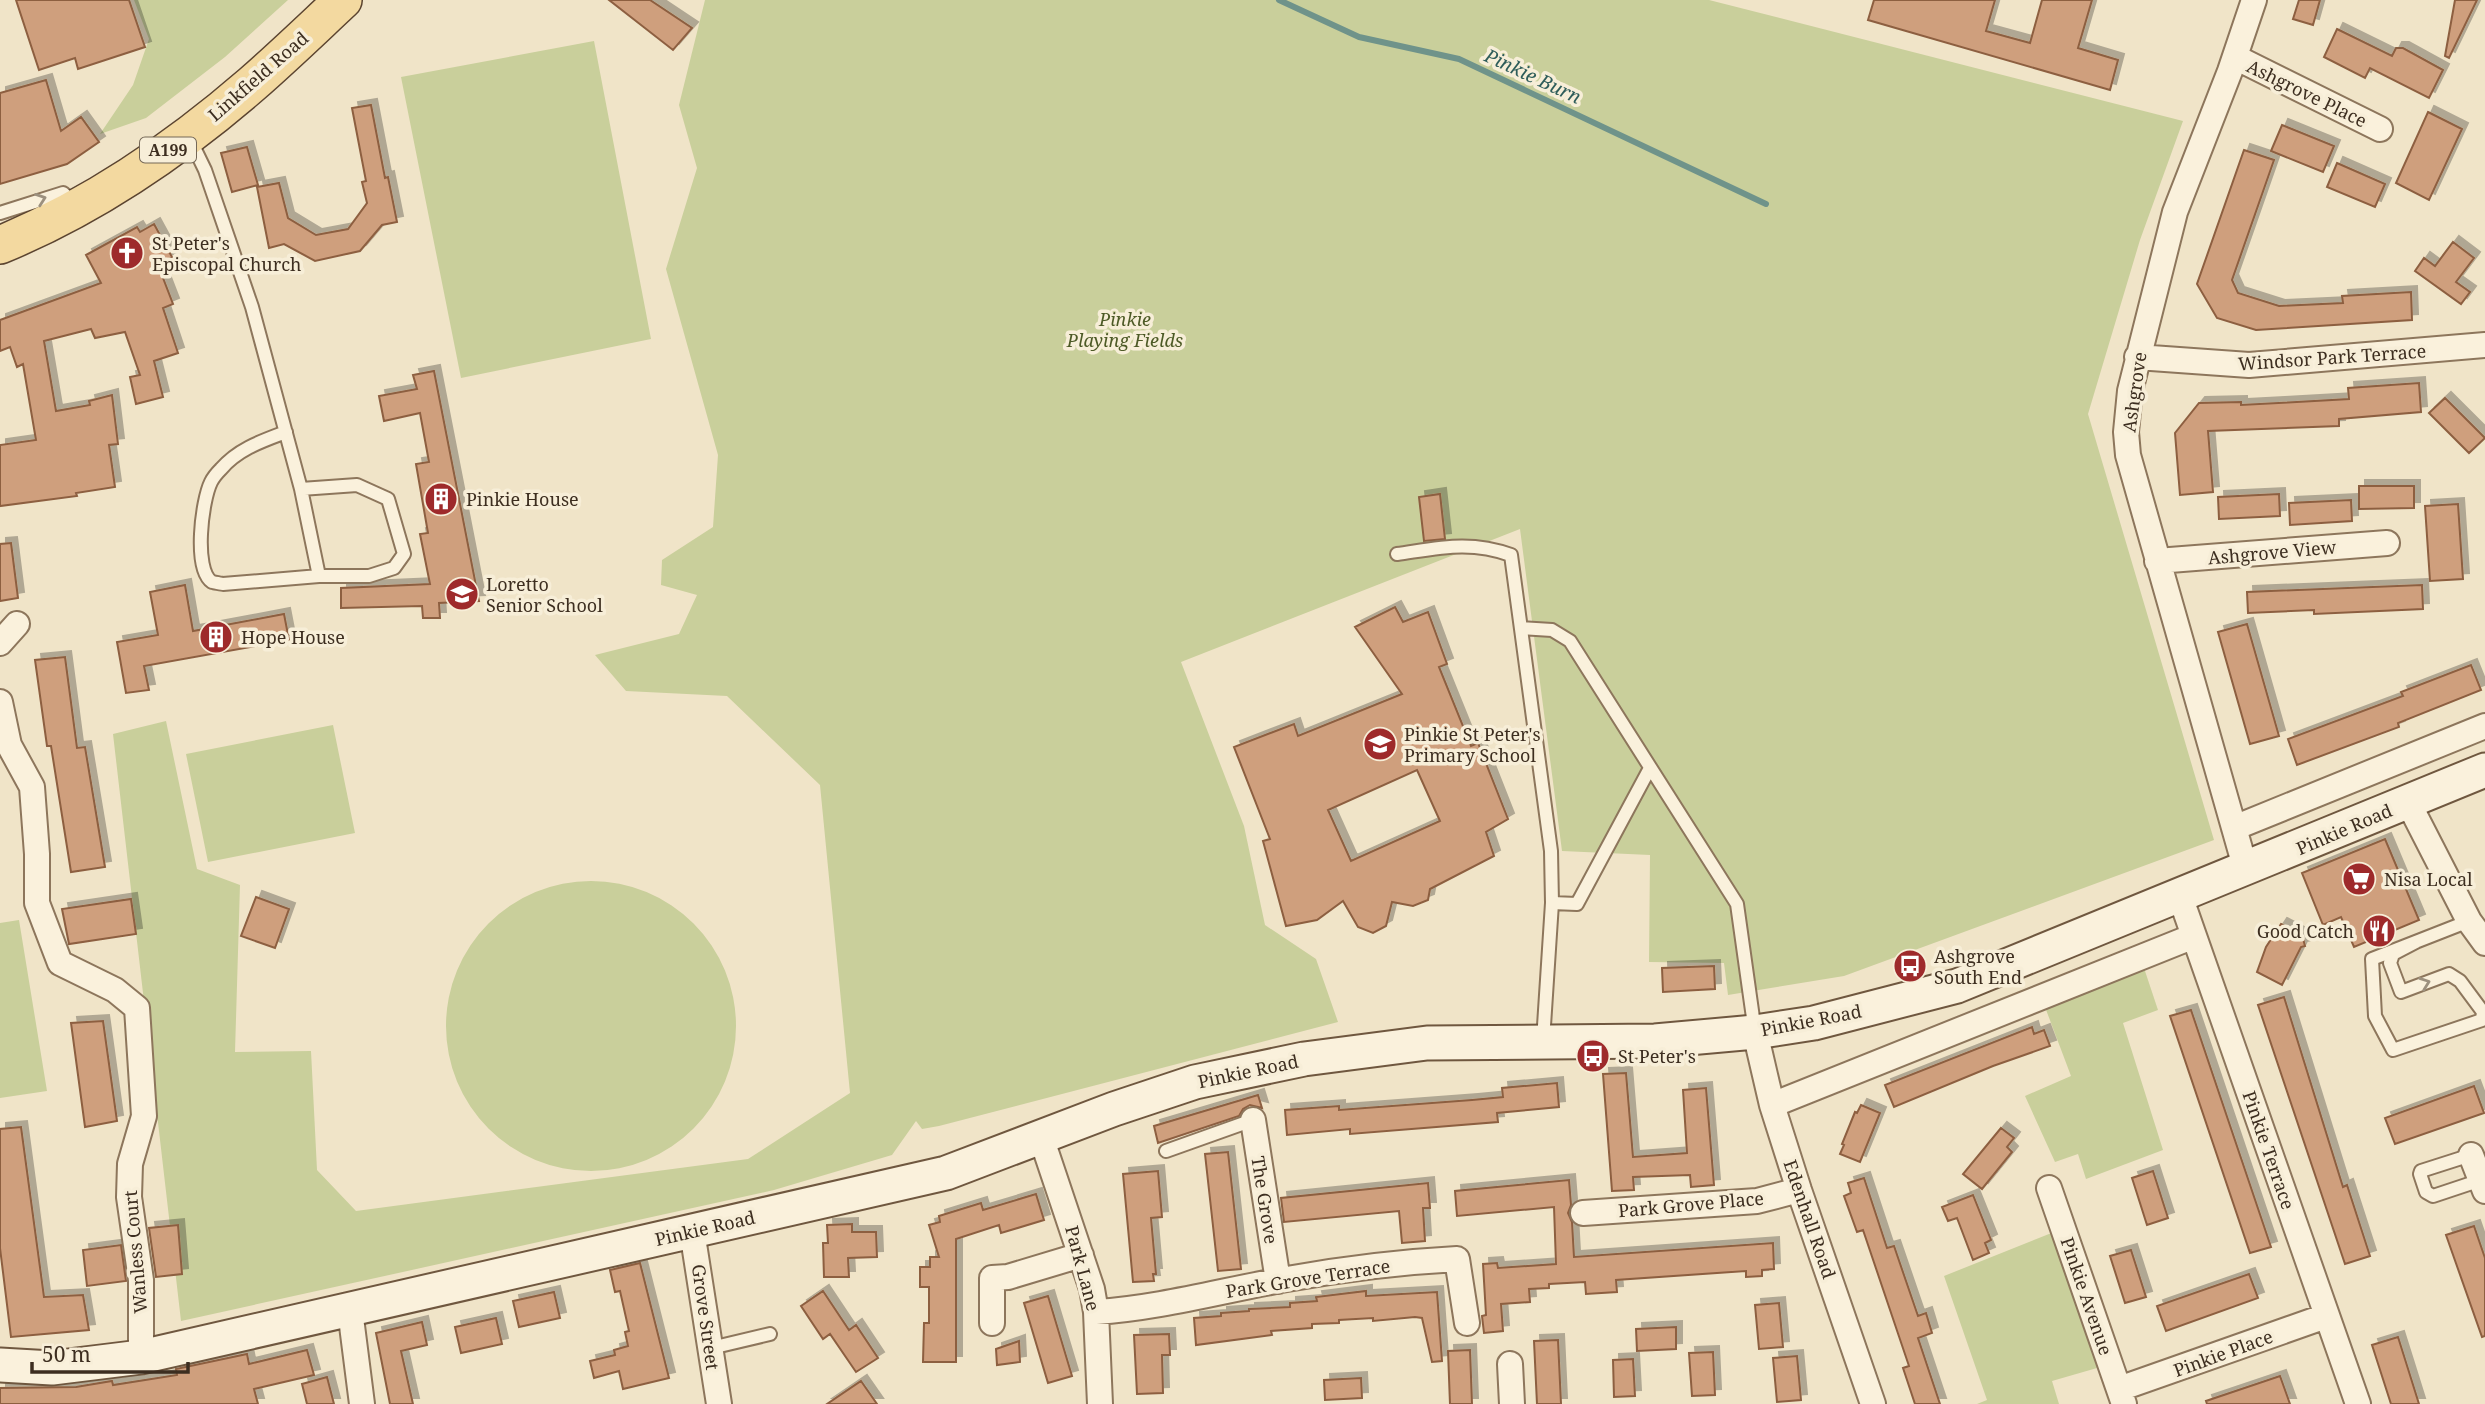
<svg xmlns="http://www.w3.org/2000/svg" width="2485" height="1404" font-family="'Noto Serif',serif">
<style>
.green{fill:#c9cf9b}
.lines{fill:none;stroke-linecap:round;stroke-linejoin:round}
.stream{stroke:#6f938a;stroke-width:6}
.building{fill:#cf9f7d;stroke:#8d5f41;stroke-width:2;fill-rule:evenodd;filter:url(#shadow)}
.service-casing{stroke:#8d765c;stroke-width:16}
.minor-casing{stroke:#8d765c;stroke-width:28}
.secondary-casing{stroke:#6f573f;stroke-width:37}
.primary-casing{stroke:#5b4430;stroke-width:40}
.service{stroke:#faf1dc;stroke-width:12}
.minor{stroke:#faf1dc;stroke-width:24}
.secondary{stroke:#faf1dc;stroke-width:33}
.primary{stroke:#f3d9a0;stroke-width:37}
.oneway{stroke:#9c907e}
.labels{text-anchor:middle;dominant-baseline:central;stroke-width:7;stroke-linejoin:round;paint-order:stroke}
.shield{fill:#f7eed8;stroke:#756857;stroke-width:2}
.shield-label{font-size:16px;font-weight:bold;fill:#3d2e20}
.street-label{font-size:18px;fill:#3d2e20;stroke:#f7eed8}
.poi-label{font-size:18px;fill:#3d2e20;stroke:#f7eed8;text-anchor:start}
.park-label{font-size:18px;font-style:italic;fill:#4d5a26;stroke:#f7eed8}
.water-label{font-size:19px;font-style:italic;fill:#2f5d5a;stroke:#f7eed8}
</style>
<defs>
<filter id="shadow"><feDropShadow dx="6" dy="-6" stdDeviation="0" flood-color="#0004"/></filter>
</defs>
<rect width="100%" height="100%" fill="#f0e4c8"/>
<path class="green" d="M134 0H288L225 57 146 118 100 134 133 85 149 39Z
M705 0H1709L2183 121 2140 240 2088 414 2214 840 1844 976 1728 995 1724 963 1649 962 1650 855 1562 851 1520 529 1181 662 1244 826 1265 925 1316 959 1338 1022 939 1126 922 1129 916 1121 892 1155 774 1190 181 1321 113 734 166 721 197 869 240 885 235 1052 311 1051 317 1170 356 1211 748 1159 850 1093 820 785 727 696 626 691 595 655 679 634 697 595 661 585 662 560 713 527 718 455 666 269 697 168 679 105Z
M594 41 651 339 461 378 401 77Z
M333 725 355 833 208 862 186 754Z
M446 1026a145 145 0 1 1 290 0a145 145 0 1 1-290 0Z
M19 920 47 1091 0 1098V923Z
M2144 968 2158 1010 2123 1023 2163 1150 2086 1179 2078 1154 2055 1162 2025 1096 2071 1076 2045 1007Z
M2054 1232 2052 1237 2061 1250 2097 1368 2052 1381 2059 1404H1977L1987 1400 1944 1276Z"/>
<g class="lines">
<path class="stream" d="M1279 0 1359 37 1459 59 1766 204"/>
</g>
<path class="building" d="M16 0H129L145 47 78 69 75 58 39 70Z
M609 0H650L692 28 673 50Z
M1874 0H1995L1986 31 2030 43 2042 0H2092L2078 48 2118 60 2110 90 1868 20Z
M2299 0H2320L2313 25 2293 19Z
M2455 0H2477L2449 58 2445 56Z
M2337 29 2392 56 2396 48H2403L2443 70 2429 98 2370 68 2365 78 2324 57Z
M46 80 61 131 81 117 99 142 67 164 0 184V93Z
M371 105 385 178 388 177 397 222 382 225 360 251 315 261 284 244 269 248 257 187 279 183 288 218 316 235 348 229 367 203 362 182 366 181 352 108Z
M2428 112 2462 129 2429 200 2396 183Z
M2282 125 2334 146 2323 172 2271 151Z
M247 147 258 185 232 192 221 153Z
M2244 150 2274 160 2232 280 2238 293 2279 306 2343 303 2342 296 2411 292 2412 320 2256 330 2217 318 2197 284Z
M2337 163 2385 184 2375 207 2327 187Z
M154 224 172 257 158 265 173 304 163 308 178 353 154 361 163 397 136 404 130 377 140 375 125 332 95 338 91 329 44 341 56 411 90 405 89 401 112 395 118 444 109 445 115 487 76 493 77 496 0 506V445L36 440 23 364 17 367 10 347 0 351V320L101 283 86 255 137 227 140 232Z
M2453 242 2474 258 2456 282 2470 292 2461 304 2415 271 2424 258 2435 266Z
M434 371 479 601 439 603 440 618H423L422 606 341 608V588L430 584 420 534 428 533 416 464 429 462 420 413 384 421 379 396 417 389 413 375Z
M2419 383 2421 412 2339 419V426L2208 431 2213 492 2180 495 2175 433 2199 403 2241 402V405L2349 399 2348 388Z
M2445 398 2485 438 2469 453 2429 413Z
M2359 486H2414V508L2359 509Z
M1440 494 1445 539 1424 541 1419 497Z
M2279 494 2280 516 2219 519 2218 497Z
M2351 500 2352 521 2290 525 2289 503Z
M2458 504 2463 579 2430 581 2425 506Z
M11 543 18 598 0 601V544Z
M185 585 193 631 284 614 289 640 144 666 149 690 126 693 117 642 158 635 150 592Z
M2422 585 2423 609 2314 614V610L2248 613 2247 592Z
M1395 607 1403 622 1428 612 1447 664 1439 667 1471 746 1478 743 1508 819 1486 832 1494 856 1430 889 1428 900 1413 906 1392 902 1386 926 1373 933 1358 927 1343 901 1317 920 1286 926 1263 841 1270 839 1234 747 1294 724 1298 736 1402 694 1355 627ZM1417 770 1440 821 1351 861 1328 810Z
M2247 624 2279 736 2250 744 2218 632Z
M65 657 77 748 85 747 105 867 71 872 51 746H47L35 660Z
M2471 665 2481 690 2398 723 2399 727 2297 765 2288 739 2403 696 2401 692Z
M2385 839 2419 920 2354 947 2341 917 2323 925 2302 873Z
M256 897 289 909 275 948 241 936Z
M131 899 136 934 69 944 62 909Z
M2281 924 2302 935 2305 946 2301 947 2282 985 2257 972 2266 947Z
M1714 966 1715 989 1663 992 1662 968Z
M2284 997 2343 1187 2347 1185 2370 1256 2345 1264 2258 1005Z
M2191 1010 2271 1247 2250 1253 2170 1016Z
M103 1021 117 1121 85 1127 71 1023Z
M2032 1027 2034 1034 2044 1030 2050 1046 1993 1066 1894 1107 1885 1085Z
M1626 1073 1633 1157 1687 1153 1683 1090 1706 1088 1714 1185 1691 1187 1690 1175 1633 1177 1634 1190 1612 1191 1603 1074Z
M1557 1083 1559 1107 1497 1113 1498 1122 1350 1134V1129L1287 1135 1285 1110 1339 1106V1110L1472 1100 1503 1097 1502 1088Z
M2474 1086 2484 1113 2395 1144 2385 1118Z
M1258 1095 1262 1108 1250 1105 1243 1109 1239 1116 1158 1143 1154 1126Z
M1861 1105 1880 1113 1860 1162 1840 1154 1844 1145 1842 1144 1855 1112 1857 1113Z
M21 1127 44 1297 83 1295 89 1330 11 1337 0 1248V1129Z
M2001 1128 2014 1138 2007 1147 2012 1152 1982 1189 1963 1174Z
M1228 1152 1241 1269 1218 1271 1205 1154Z
M1158 1171 1162 1217 1151 1218 1156 1274H1153L1154 1281 1133 1282 1123 1174Z
M2153 1171 2168 1218 2147 1225 2132 1178Z
M1864 1178 1887 1248 1894 1246 1918 1316 1926 1313 1932 1333 1918 1338 1940 1404H1915L1903 1368 1909 1366 1863 1230 1857 1232 1844 1196 1851 1193 1848 1183Z
M1569 1180 1571 1205 1568 1213 1572 1222 1574 1257 1773 1243 1774 1269 1762 1270V1276L1746 1277V1271L1616 1280 1617 1292 1586 1294 1585 1282 1549 1284V1288L1529 1289 1530 1302 1501 1304 1503 1331 1484 1333 1482 1316 1486 1315 1483 1264 1497 1263 1498 1268 1556 1264 1554 1207 1457 1216 1455 1191Z
M1428 1183 1430 1208H1423L1425 1241 1402 1243 1399 1211 1284 1222 1281 1198Z
M1036 1194 1044 1220 1001 1233 999 1225 956 1239V1362H923L924 1323H929V1287H920V1267H930V1257H939L929 1225 940 1222 939 1216 981 1203 983 1210Z
M1973 1195 1991 1240 1985 1243 1989 1253 1973 1260 1957 1218 1948 1221 1942 1207Z
M852 1224V1232H876L877 1257 848 1258 849 1277H824L823 1243H828L827 1225Z
M178 1225 182 1274 156 1277 149 1228Z
M2474 1226 2485 1258V1336L2482 1337 2446 1235Z
M121 1245 126 1281 87 1286 83 1250Z
M2131 1250 2146 1297 2125 1303 2110 1256Z
M640 1263 669 1378 623 1389 619 1371 594 1378 590 1361 615 1355 614 1350 628 1346 625 1332 629 1331 620 1291 615 1292 610 1270Z
M2249 1274 2258 1298 2166 1331 2157 1306Z
M823 1291 849 1330 856 1325 878 1358 856 1372 830 1334 823 1339 801 1306Z
M1366 1291V1296L1437 1292 1442 1361 1432 1362 1422 1318 1415 1317 1373 1321V1318L1339 1320V1323L1312 1324V1328L1271 1331 1272 1335 1196 1345 1194 1318 1221 1316V1313L1249 1311V1309L1290 1307V1303L1317 1301 1316 1297Z
M554 1292 560 1318 519 1327 513 1301Z
M1048 1296 1072 1376 1048 1383 1024 1303Z
M1779 1303 1783 1347 1759 1349 1755 1305Z
M496 1318 502 1344 461 1353 455 1327Z
M422 1322 427 1345 401 1351 413 1404H390L376 1333Z
M1676 1327V1349L1637 1351 1636 1329Z
M1169 1334 1170 1355H1162L1163 1393 1137 1394 1134 1335Z
M2398 1337 2409 1372 2419 1404H2391L2372 1345Z
M1558 1340 1561 1404H1537L1534 1341Z
M1019 1341 1020 1362 997 1365 996 1349Z
M307 1350 314 1375 254 1389 258 1404H0V1388L76 1387 112 1381 113 1385 177 1375 176 1369 247 1354 249 1364Z
M1470 1350 1472 1404H1450L1448 1351Z
M1713 1352 1715 1395 1692 1396 1689 1353Z
M1797 1356 1801 1400 1777 1402 1773 1358Z
M1633 1359 1635 1396 1614 1397 1613 1360Z
M2280 1376 2290 1404H2207L2206 1401Z
M327 1377 334 1404H307L302 1384Z
M1361 1378 1362 1398 1325 1400 1324 1380Z
M861 1381 877 1404H827Z"/>
<g class="lines">
<defs>
<path id="service" d="M189 137 205 170 252 307 301 489 357 485 388 499 404 554 394 568 369 576H319L301 489
M0 213 63 193 76 205
M286 432C262 441 238 449 221 469 217 473 213 478 211 482 202 500 193 569 212 582 213 582 222 584 223 584L319 576
M1397 554C1439 548 1470 540 1511 555L1551 851 1552 903 1543 1041
M1521 628 1552 630 1570 641 1737 904 1755 1032
M1552 903 1577 904 1650 768
M2416 942 2393 954 2390 963 2401 992 2449 974 2460 981 2483 1012 2482 1020 2393 1050 2375 1016 2372 959 2469 921
M1166 1151 1253 1120
M2471 1155 2421 1171 2420 1174 2426 1192 2433 1196 2481 1180
M711 1348 770 1334"/>
<path id="minor" d="M2235 57 2380 129
M2137 357 2249 365 2485 345
M2157 561 2387 543
M0 643 17 624
M0 702 9 745 32 787 37 854V903L60 963 115 990 137 1008 144 1116 130 1164 129 1197 141 1280V1357
M2408 802 2469 921 2485 943
M2234 828 2485 726
M2246 870 2128 455 2126 432 2130 391 2175 212 2230 71 2254 0
M2180 896 2358 1404
M1755 1032 1772 1105 1799 1190 1873 1404
M1772 1105 2194 936
M1253 1120 1278 1281
M1041 1137 1092 1289 1096 1312 1100 1404
M2471 1155 2485 1191
M2049 1188 2124 1404
M1583 1213 1757 1201 1799 1190
M692 1231 719 1404
M350 1310 362 1404
M1096 1312C1160 1308 1224 1290 1287 1279 1343 1269 1400 1262 1457 1259L1467 1323
M992 1323V1278L1008 1277 1081 1255
M1510 1364 1512 1404
M2119 1389 2326 1316"/>
<path id="secondary" d="M0 1365 52 1368 141 1357 946 1173 1114 1109 1195 1082 1304 1059 1427 1043 1655 1041 1755 1032 1814 1023 1957 986 2485 770"/>
<path id="primary" d="M0 245C92 207 177 149 252 84 283 57 313 28 343 0"/>
</defs>
<use href="#service" class="service-casing"/>
<use href="#minor" class="minor-casing"/>
<use href="#secondary" class="secondary-casing"/>
<use href="#primary" class="primary-casing"/>
<use href="#service" class="service"/>
<use href="#minor" class="minor"/>
<use href="#secondary" class="secondary"/>
<use href="#primary" class="primary"/>
</g>
<defs><path id="oneway-chevron" d="M-2-3.5L2.5 0L-2 3.5" fill="none" stroke-width="1.6" stroke-linecap="round" stroke-linejoin="round" transform="scale(1.75)"/></defs>
<g class="oneway">
<use href="#oneway-chevron" transform="translate(41 199) rotate(-19)"/>
<use href="#oneway-chevron" transform="translate(2425 983) rotate(-20)"/>
</g>
<defs>
<symbol id="church-disc" viewBox="-11 -11 22 22"><circle r="9.5" fill="#9e2a2b" stroke="#f7eed8"/><path d="M-1.2-6h2.4v3.5h3.3v2.4h-3.3V6h-2.4V-.1h-3.3v-2.4h3.3Z" fill="#fff"/></symbol>
<symbol id="building-disc" viewBox="-11 -11 22 22"><circle r="9.5" fill="#9e2a2b" stroke="#f7eed8"/><path d="M-4-6H4V6H1V3H-1V6H-4ZM-2.5-4.3h1.7v1.8h-1.7ZM.8-4.3h1.7v1.8H.8ZM-2.5-1h1.7V.8h-1.7ZM.8-1h1.7V.8H.8Z" fill="#fff"/></symbol>
<symbol id="school-disc" viewBox="-11 -11 22 22"><circle r="9.5" fill="#9e2a2b" stroke="#f7eed8"/><path d="M0-5L7-2L0 1L-7-2ZM-4 1L0 2.5L4 1V4Q0 6-4 4Z" fill="#fff"/></symbol>
<symbol id="supermarket-disc" viewBox="-11 -11 22 22"><circle r="9.5" fill="#9e2a2b" stroke="#f7eed8"/><path d="M-6-5.5h2.5l.6 2H6L4.5 2H-2.5L-4.4-4H-6ZM-1.5 3.2a1.3 1.3 0 1 0 .1 0ZM3 3.2a1.3 1.3 0 1 0 .1 0Z" fill="#fff"/></symbol>
<symbol id="restaurant-disc" viewBox="-11 -11 22 22"><circle r="9.5" fill="#9e2a2b" stroke="#f7eed8"/><path d="M-5-6h1v4h1v-4h1v4h1v-4h1v5L-1.5 .5V6h-2V.5L-5-1ZM5-6V6H3V1.5H1.5Q1.5-4 5-6Z" fill="#fff"/></symbol>
<symbol id="bus-disc" viewBox="-11 -11 22 22"><circle r="9.5" fill="#9e2a2b" stroke="#f7eed8"/><path d="M-5-6H5V4H4V6H2V4H-2V6H-4V4H-5ZM-3.5-4V0h7V-4ZM-3.5 1.2v1.5H-2V1.2ZM2 1.2v1.5H3.5V1.2Z" fill="#fff"/></symbol>
</defs>
<g fill-rule="evenodd">
<use href="#church-disc" x="108" y="234" width="38" height="38"/>
<use href="#building-disc" x="422" y="480" width="38" height="38"/>
<use href="#school-disc" x="443" y="575" width="38" height="38"/>
<use href="#building-disc" x="197" y="618" width="38" height="38"/>
<use href="#school-disc" x="1361" y="725" width="38" height="38"/>
<use href="#supermarket-disc" x="2340" y="860" width="38" height="38"/>
<use href="#restaurant-disc" x="2360" y="912" width="38" height="38"/>
<use href="#bus-disc" x="1891" y="947" width="38" height="38"/>
<use href="#bus-disc" x="1574" y="1037" width="38" height="38"/>
</g>
<g class="labels">
<rect class="shield" x="140" y="137.5" width="56" height="25" rx="5"/>
<g class="shield-label">
<text x="168" y="150">A199</text>
</g>
<g class="street-label">
<text transform="translate(258 76) rotate(-41)">Linkfield Road</text>
<text transform="translate(2307 93) rotate(26)">Ashgrove Place</text>
<text transform="translate(2332 357) rotate(-4)">Windsor Park Terrace</text>
<text transform="translate(2134 392) rotate(-82)">Ashgrove</text>
<text transform="translate(2272 552) rotate(-5)">Ashgrove View</text>
<text transform="translate(2344 829) rotate(-23)">Pinkie Road</text>
<text transform="translate(1811 1020) rotate(-11)">Pinkie Road</text>
<text transform="translate(1248 1071) rotate(-12)">Pinkie Road</text>
<text transform="translate(2269 1150) rotate(71)">Pinkie Terrace</text>
<text transform="translate(1265 1200) rotate(81)">The Grove</text>
<text transform="translate(1691 1204) rotate(-5)">Park Grove Place</text>
<text transform="translate(1810 1219) rotate(71)">Edenhall Road</text>
<text transform="translate(705 1228) rotate(-13)">Pinkie Road</text>
<text transform="translate(135 1252) rotate(-95)">Wanless Court</text>
<text transform="translate(1083 1268) rotate(75)">Park Lane</text>
<text transform="translate(1308 1278) rotate(-9)">Park Grove Terrace</text>
<text transform="translate(2087 1296) rotate(71)">Pinkie Avenue</text>
<text transform="translate(706 1317) rotate(82)">Grove Street</text>
<text transform="translate(2223 1353) rotate(-20)">Pinkie Place</text>
</g>
<g class="poi-label">
<text x="152" y="243">St Peter's<tspan x="152" dy="21">Episcopal Church</tspan></text>
<text x="466" y="499">Pinkie House</text>
<text x="486" y="584">Loretto<tspan x="486" dy="21">Senior School</tspan></text>
<text x="241" y="637">Hope House</text>
<text x="1404" y="734">Pinkie St Peter's<tspan x="1404" dy="21">Primary School</tspan></text>
<text x="2384" y="879">Nisa Local</text>
<text x="2354" y="931" text-anchor="end">Good Catch</text>
<text x="1934" y="956">Ashgrove<tspan x="1934" dy="21">South End</tspan></text>
<text x="1618" y="1056">St Peter's</text>
</g>
<g class="park-label">
<text x="1125" y="319">Pinkie<tspan x="1125" dy="21">Playing Fields</tspan></text>
</g>
<g class="water-label">
<text transform="translate(1533 76) rotate(25)">Pinkie Burn</text>
</g>
</g>
<path d="M32 1362v10h156v-10" fill="none" stroke="#3d2e20" stroke-width="3.5"/>
<text x="42" y="1362" font-size="21" fill="#3d2e20" stroke="#f7eed8" stroke-width="5" paint-order="stroke">50 m</text>
</svg>
